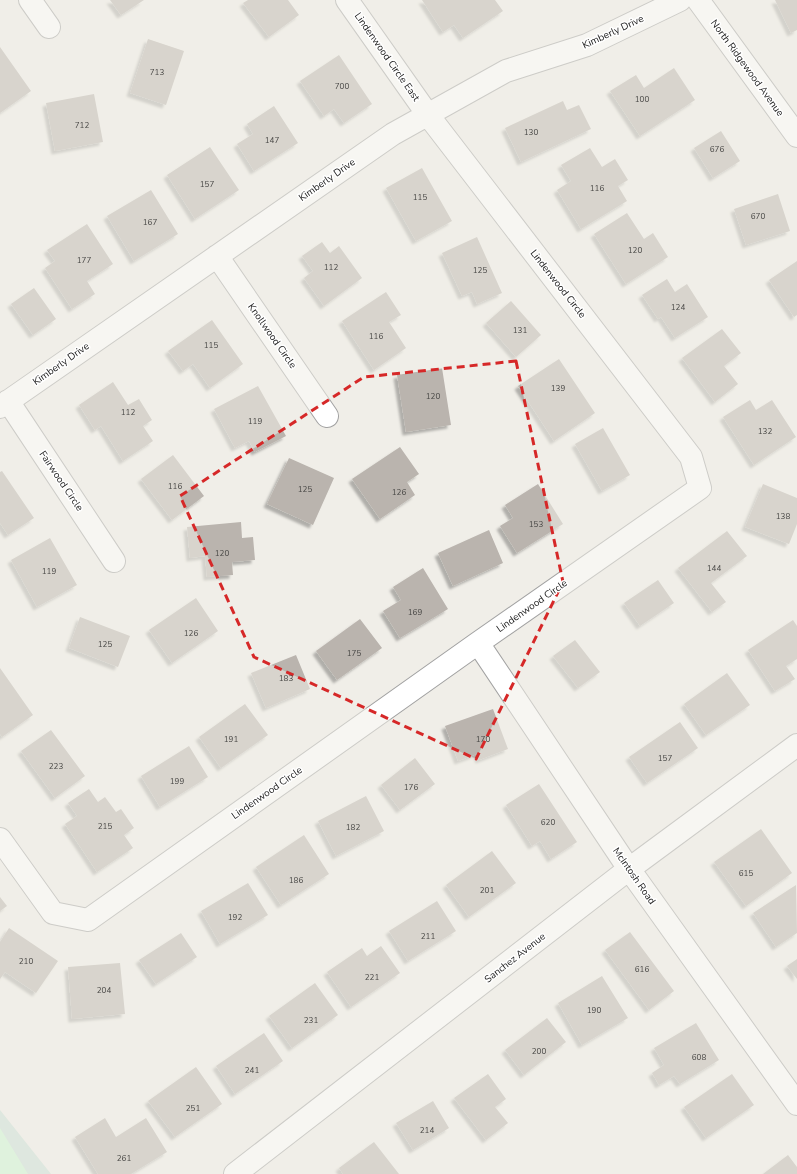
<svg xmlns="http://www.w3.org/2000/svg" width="797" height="1174" font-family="'Nunito Sans',sans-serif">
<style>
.wetland{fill:#c7ddd4}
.park{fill:#caf6d1}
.building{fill:#bab4ae;filter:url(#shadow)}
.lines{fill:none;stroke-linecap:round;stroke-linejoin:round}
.minor-casing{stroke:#a2a2a2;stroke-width:24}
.minor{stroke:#fff;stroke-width:22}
.marked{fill:none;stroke:#d62828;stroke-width:3;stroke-dasharray:8 5;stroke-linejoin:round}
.labels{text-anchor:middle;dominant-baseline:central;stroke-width:3;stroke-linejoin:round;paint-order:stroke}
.number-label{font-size:8px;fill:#474644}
.street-label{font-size:10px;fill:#212121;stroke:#fff}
</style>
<defs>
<filter id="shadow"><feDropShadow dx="-3.5" dy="3.5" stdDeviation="1" flood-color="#0004"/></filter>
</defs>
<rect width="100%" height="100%" fill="#f0eee8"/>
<path class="wetland" d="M0 1110 51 1174H15L0 1153Z"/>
<path class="park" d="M0 1128 28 1174H0Z"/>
<path class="building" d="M110 0H144L121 15Z
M248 0H288L299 15 269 37 243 3Z
M422 0H495L503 11 463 38 454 25 443 32Z
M775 0H797V30L791 33Z
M148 39 184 51 166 105 130 93Z
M0 47 31 91 0 113Z
M339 55 372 104 344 123 334 109 324 116 300 81Z
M674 68 695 100 640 136 610 91 636 75 644 88Z
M94 94 103 142 55 151 46 103Z
M563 101 567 110 579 105 591 129 521 162 505 128Z
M274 106 298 143 254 171 237 144 253 134 247 124Z
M721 131 740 161 713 178 694 148Z
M210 147 239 190 195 219 167 175Z
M590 148 602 167 615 159 628 180 618 186 627 201 581 229 557 190 571 181 561 165Z
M422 168 452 221 416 241 386 188Z
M151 190 178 234 134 261 107 216Z
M778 194 790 231 746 245 734 209Z
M627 213 644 239 653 233 668 257 626 284 594 234Z
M87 224 113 264 87 281 95 294 72 309 45 268 55 261 47 250Z
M477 237 502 293 477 304 472 292 462 296 442 253Z
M322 242 330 253 339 246 362 278 324 306 304 278 313 271 302 256Z
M797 261V315L794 317 769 280Z
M667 279 675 292 687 284 708 317 675 338 661 317 658 319 642 295Z
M34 288 56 319 33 335 11 304Z
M386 292 401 315 389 322 406 348 374 370 342 321Z
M511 301 541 335 516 357 486 323Z
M212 320 243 364 210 388 193 364 183 371 168 351Z
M722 329 741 353 724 366 738 384 715 402 682 358Z
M559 359 595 413 554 441 518 386Z
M442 368 451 425 406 432 397 375Z
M113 382 128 405 139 399 152 420 143 426 153 441 123 461 101 426 95 430 79 405Z
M258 386 286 436 255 452 249 441 235 448 214 409Z
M750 400 756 410 772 400 796 437 754 465 723 417Z
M603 428 630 475 602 491 575 444Z
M400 447 419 474 407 482 415 495 380 519 352 479Z
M173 455 204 496 172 520 141 479Z
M289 458 334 478 313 525 267 504Z
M2 471 34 518 8 535 0 523V472Z
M538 484 563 524 517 553 500 526 513 518 505 505Z
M763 484 797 498V524L789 544 745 527Z
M241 522 242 538 253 537 255 560 232 562 233 575 207 577 205 556 190 558 187 527Z
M489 530 503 563 453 586 438 553Z
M727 531 747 556 711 583 726 602 712 612 678 568Z
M50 538 77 585 37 607 11 560Z
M423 568 448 609 400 638 383 611 401 600 393 587Z
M658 580 674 603 640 626 624 603Z
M196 598 218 631 172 663 149 630Z
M80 617 130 636 118 667 69 648Z
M360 619 382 648 337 680 316 651Z
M793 620 797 626V659L786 666 795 679 775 691 748 650Z
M575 640 600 672 578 688 553 656Z
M296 655 310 689 266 708 251 673Z
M0 668 33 715 2 737 0 734Z
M727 673 750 705 706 735 684 704Z
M245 704 268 735 221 768 199 737Z
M493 709 508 749 479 760 477 754 458 761 445 726Z
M680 722 698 748 647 783 629 757Z
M51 730 85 776 55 798 21 751Z
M189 746 208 777 160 807 141 776Z
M415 758 435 784 400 810 381 785Z
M539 784 577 842 551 859 540 841 532 846 506 805Z
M89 789 98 802 105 797 116 812 121 809 134 828 124 835 133 848 97 872 65 824 77 816 68 803Z
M366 796 384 831 336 856 318 821Z
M761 829 792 873 746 906 714 862Z
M304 835 329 874 281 905 256 867Z
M492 851 516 883 469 917 446 885Z
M248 883 268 915 220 944 201 911Z
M796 885 797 933 776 947 753 913Z
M0 897 7 906 0 911Z
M437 901 456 931 408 961 389 931Z
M9 928 58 961 36 993 5 972 0 979V942Z
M630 932 674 991 649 1010 605 950Z
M181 933 197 957 156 984 139 960Z
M381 946 400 973 351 1007 327 972 362 948 367 956Z
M797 959V979L787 966Z
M120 963 125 1014 72 1019 68 967Z
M602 976 628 1018 582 1045 558 1003Z
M315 983 338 1015 292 1048 269 1016Z
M547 1018 566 1042 524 1075 505 1050Z
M696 1023 719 1060 680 1084 674 1076 659 1085 652 1073 664 1065 654 1048Z
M264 1033 283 1061 235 1094 216 1066Z
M196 1067 222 1104 175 1137 148 1101Z
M488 1074 506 1099 495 1107 508 1123 486 1140 454 1098Z
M732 1074 754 1105 706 1138 684 1107Z
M433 1101 449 1128 413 1150 396 1123Z
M105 1118 116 1137 146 1118 167 1152 131 1174H98L75 1137Z
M374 1142 399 1174H343L339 1168Z
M788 1155 797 1167V1174H763Z"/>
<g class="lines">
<defs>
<path id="minor" d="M30 0 49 27
M698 0 797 136
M217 256 327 416
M8 401 114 561
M0 407 393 134 506 71 587 45 680 0
M478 643 629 869 797 1104
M0 839 53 913 88 920 478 643 700 488 691 457 428 115 347 0
M235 1174 629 869 797 745"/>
</defs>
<use href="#minor" class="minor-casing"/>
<use href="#minor" class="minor"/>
</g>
<path d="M0 0H797V1174H0ZM516 361 563 582 476 759 254 657 180 496 364 377Z" fill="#f0eee8" fill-opacity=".55" fill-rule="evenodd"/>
<path class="marked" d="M516 361 563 582 476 759 254 657 180 496 364 377Z"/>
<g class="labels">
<g class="number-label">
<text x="157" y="72">713</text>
<text x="342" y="86">700</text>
<text x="642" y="99">100</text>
<text x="82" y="125">712</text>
<text x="531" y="132">130</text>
<text x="272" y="140">147</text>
<text x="717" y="149">676</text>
<text x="207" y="184">157</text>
<text x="597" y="188">116</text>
<text x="420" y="197">115</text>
<text x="758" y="216">670</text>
<text x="150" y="222">167</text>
<text x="635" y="250">120</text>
<text x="84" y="260">177</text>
<text x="331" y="267">112</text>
<text x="480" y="270">125</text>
<text x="678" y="307">124</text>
<text x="520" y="330">131</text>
<text x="376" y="336">116</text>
<text x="211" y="345">115</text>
<text x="558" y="388">139</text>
<text x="433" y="396">120</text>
<text x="128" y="412">112</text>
<text x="255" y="421">119</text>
<text x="765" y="431">132</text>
<text x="175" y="486">116</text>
<text x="305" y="489">125</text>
<text x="399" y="492">126</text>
<text x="783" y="516">138</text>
<text x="536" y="524">153</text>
<text x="222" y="553">120</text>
<text x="714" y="568">144</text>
<text x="49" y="571">119</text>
<text x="415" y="612">169</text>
<text x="191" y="633">126</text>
<text x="105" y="644">125</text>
<text x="354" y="653">175</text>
<text x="286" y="678">183</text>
<text x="231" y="739">191</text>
<text x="483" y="739">170</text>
<text x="665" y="758">157</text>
<text x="56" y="766">223</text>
<text x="177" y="781">199</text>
<text x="411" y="787">176</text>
<text x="548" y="822">620</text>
<text x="105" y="826">215</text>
<text x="353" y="827">182</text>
<text x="746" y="873">615</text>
<text x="296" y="880">186</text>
<text x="487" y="890">201</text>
<text x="235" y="917">192</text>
<text x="428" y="936">211</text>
<text x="26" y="961">210</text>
<text x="642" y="969">616</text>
<text x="372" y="977">221</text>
<text x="104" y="990">204</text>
<text x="594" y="1010">190</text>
<text x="311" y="1020">231</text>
<text x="539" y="1051">200</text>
<text x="699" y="1057">608</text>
<text x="252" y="1070">241</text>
<text x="193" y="1108">251</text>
<text x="427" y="1130">214</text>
<text x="124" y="1158">261</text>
</g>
<g class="street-label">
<text transform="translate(613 32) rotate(-25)">Kimberly Drive</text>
<text transform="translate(387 57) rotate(55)">Lindenwood Circle East</text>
<text transform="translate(747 68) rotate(54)">North Ridgewood Avenue</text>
<text transform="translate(327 180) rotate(-35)">Kimberly Drive</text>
<text transform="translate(558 284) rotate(52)">Lindenwood Circle</text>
<text transform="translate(272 336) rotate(55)">Knollwood Circle</text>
<text transform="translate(61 364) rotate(-35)">Kimberly Drive</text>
<text transform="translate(61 481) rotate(56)">Fairwood Circle</text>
<text transform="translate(532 606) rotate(-35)">Lindenwood Circle</text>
<text transform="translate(267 793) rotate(-35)">Lindenwood Circle</text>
<text transform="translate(634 876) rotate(55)">McIntosh Road</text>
<text transform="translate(515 958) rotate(-38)">Sanchez Avenue</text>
</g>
</g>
</svg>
